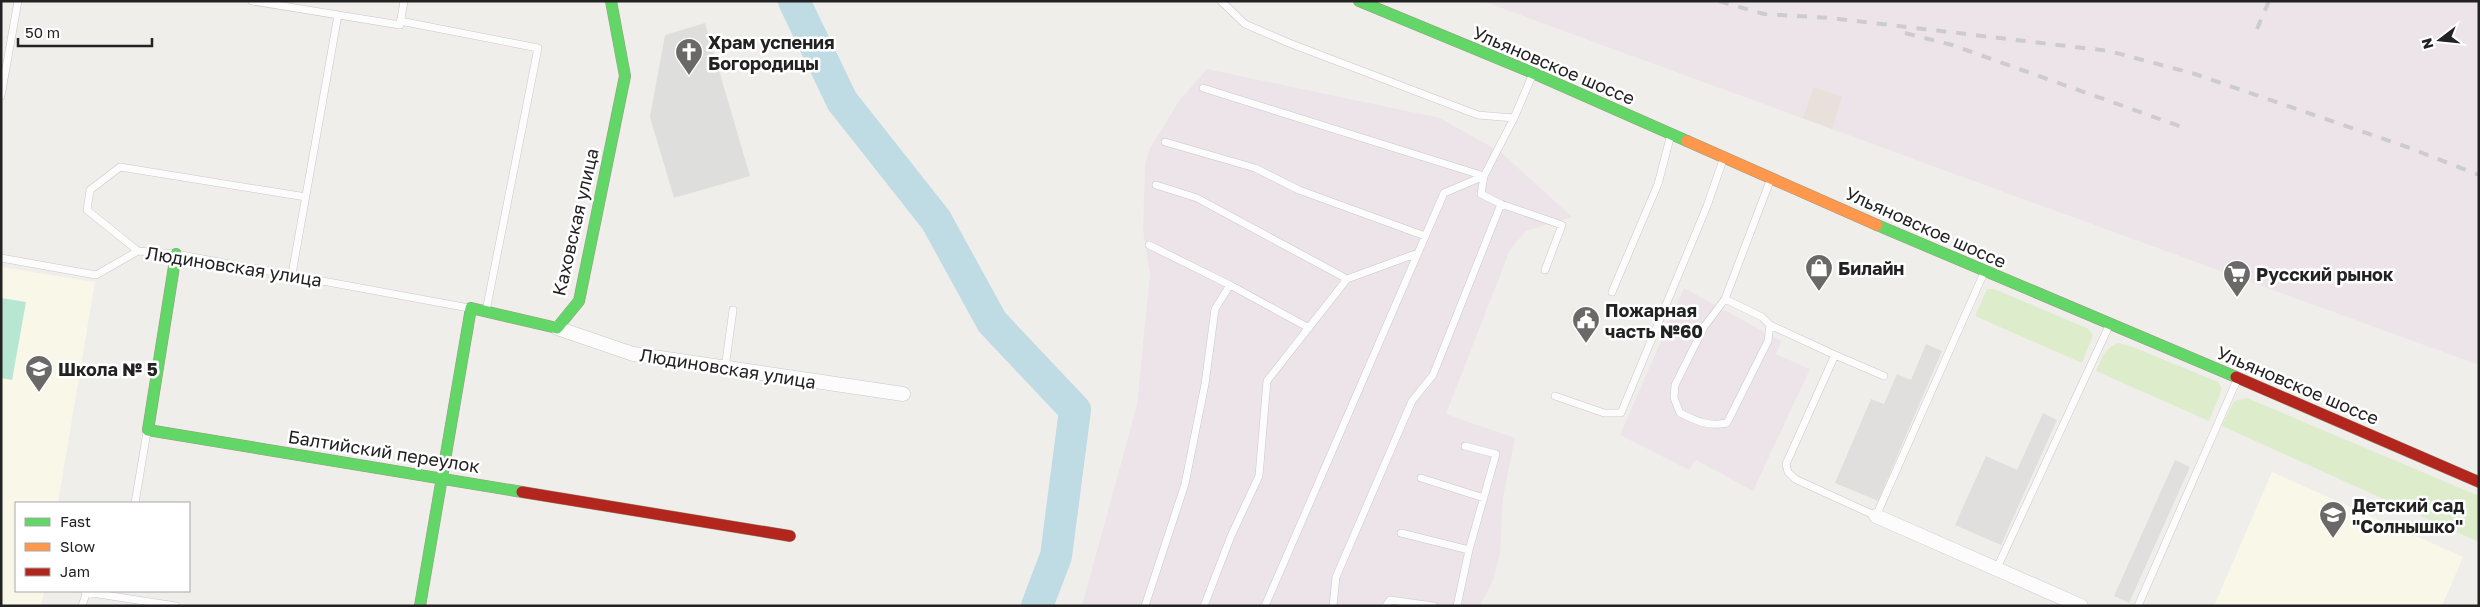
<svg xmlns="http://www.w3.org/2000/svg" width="2480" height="607" font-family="'Golos Text',sans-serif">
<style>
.industrial{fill:#ede4e9}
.education{fill:#f8f7e8}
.religious{fill:#dededc}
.military{fill:#eae0db}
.grass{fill:#ddeccb}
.pitch{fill:#b7e6d2}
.parking{fill:#e0dfde}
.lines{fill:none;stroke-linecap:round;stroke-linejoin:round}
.river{stroke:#bfdbe3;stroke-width:32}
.lane-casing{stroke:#c9c8c7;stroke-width:8}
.street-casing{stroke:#c9c8c7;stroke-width:15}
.fast-casing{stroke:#999a82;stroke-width:12}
.slow-casing{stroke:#999a82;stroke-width:12}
.jam-casing{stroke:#999a82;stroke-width:12}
.lane{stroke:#fdfcfc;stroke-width:7}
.street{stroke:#fdfcfc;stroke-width:14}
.fast{stroke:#63d668;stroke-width:11}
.slow{stroke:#ff974d;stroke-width:11}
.jam{stroke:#b3261e;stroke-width:11}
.rail{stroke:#ccc;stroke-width:4;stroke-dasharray:10 10;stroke-linecap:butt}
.labels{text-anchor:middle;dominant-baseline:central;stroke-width:5;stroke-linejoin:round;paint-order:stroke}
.poi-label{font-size:18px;font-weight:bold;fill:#222;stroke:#fff;text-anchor:start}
.street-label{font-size:18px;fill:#222;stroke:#fff}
</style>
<rect width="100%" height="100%" fill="#f0eeeb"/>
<path class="industrial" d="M1482 1H2479V365L2031 202Z
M1207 69 1440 118 1502 153 1572 217 1526 231 1510 250 1446 414 1515 438 1503 498 1500 554 1493 580 1480 606H1082L1137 405 1150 274 1143 230 1145 165 1150 148 1179 101Z
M1684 288 1781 341 1776 354 1810 369 1753 491 1696 460 1689 470 1620 435Z"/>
<path class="education" d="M1 267 95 282 58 503H16V591H44L41 606H1Z
M2272 472 2463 557 2442 606H2214Z"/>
<path class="religious" d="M705 23 750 176 674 198 650 117 665 35Z"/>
<path class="military" d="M1814 87 1842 97 1832 129 1803 118Z"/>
<path class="grass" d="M1987 289H1994L2087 328 2093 335 2082 363 1975 316Z
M2119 343 2133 347 2218 382 2222 389 2209 421 2096 371C2102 358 2105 347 2119 343Z
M2247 398 2479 496V542L2222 426 2234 401Z"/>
<path class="pitch" d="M1 298 26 302 12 380 1 378Z"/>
<path class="parking" d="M1926 344 1942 351 1878 501 1835 483 1871 399 1884 404 1897 374 1911 380Z
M2043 413 2057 420 2001 545 1955 525 1986 456 2017 470Z
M2175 460 2190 467 2129 603 2114 596Z"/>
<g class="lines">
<path class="river" d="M794 1 842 101 936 220 992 322 1075 410 1056 556 1037 606"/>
<defs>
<path id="lane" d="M252 1 400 25 404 1
M1221 1 1245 24 1289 43 1478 115 1514 118
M400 21 538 48 486 311
M1203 88 1484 176 1481 194 1501 204 1433 375 1412 401 1336 577 1333 606
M1 96 18 1
M1165 142 1255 168 1299 190 1425 236
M1156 185 1197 198 1347 279
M1501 204 1562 225 1545 270
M1149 245 1230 285
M138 251 87 210 90 190 120 167 306 197
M1 258 96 275 138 251 176 254 469 308
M292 274 338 15
M1612 292 1658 184 1670 138
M1725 299 1762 317 1770 325 1768 341 1727 423C1709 427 1696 421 1680 413L1674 398 1675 385 1704 327 1725 299 1770 181
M1770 325 1835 355 1786 464 1788 472 1795 479 1876 516 1983 275
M1835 355 1884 376
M725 368 733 310
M1555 396 1604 413H1621L1707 206 1723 160
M1421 478 1484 498
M135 503 147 432
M1401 533 1469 550
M1997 568 2108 328
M85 592 176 606
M82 606 87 591
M1145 606 1185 484 1205 384 1215 309 1230 285 1309 328
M1204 606 1231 536 1259 476 1267 381 1347 279 1418 253
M1265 606 1444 193 1484 176 1514 118 1532 76
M1386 606 1390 600 1433 606
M1457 606 1469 550 1496 454 1465 446
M2138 606 2237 380"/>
<path id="street" d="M557 328 633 354 903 394
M1876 516 2081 606"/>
<path id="fast" d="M1359 1 1533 73 1687 141
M1877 225 2236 377
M176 254 148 430 522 492
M420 606 471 308 557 328 579 301 625 76 611 1"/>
<path id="slow" d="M1687 141 1877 225"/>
<path id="jam" d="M2236 377 2479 482
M522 492 790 536"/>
</defs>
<use href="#lane" class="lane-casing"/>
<use href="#street" class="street-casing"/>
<use href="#fast" class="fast-casing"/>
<use href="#slow" class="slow-casing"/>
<use href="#jam" class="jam-casing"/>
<use href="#lane" class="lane"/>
<use href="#street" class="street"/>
<use href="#fast" class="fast"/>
<use href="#slow" class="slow"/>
<use href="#jam" class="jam"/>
<path class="rail" d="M1719 1 1764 14 1831 18 2109 51 2195 74 2407 147 2479 175
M2257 29 2269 1
M1905 33 1952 45 2182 127"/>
</g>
<defs>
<symbol id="church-pin" viewBox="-11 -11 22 30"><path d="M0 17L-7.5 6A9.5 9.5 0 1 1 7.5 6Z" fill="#6a6968" stroke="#fff"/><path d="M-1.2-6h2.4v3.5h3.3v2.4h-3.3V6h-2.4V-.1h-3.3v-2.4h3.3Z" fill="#fff"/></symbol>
<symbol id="shop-pin" viewBox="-11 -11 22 30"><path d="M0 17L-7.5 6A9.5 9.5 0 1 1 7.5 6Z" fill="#6a6968" stroke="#fff"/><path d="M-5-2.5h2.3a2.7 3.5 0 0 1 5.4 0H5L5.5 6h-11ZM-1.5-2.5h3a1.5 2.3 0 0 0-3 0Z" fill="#fff"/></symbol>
<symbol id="supermarket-pin" viewBox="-11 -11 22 30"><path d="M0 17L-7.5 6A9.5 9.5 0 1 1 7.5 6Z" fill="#6a6968" stroke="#fff"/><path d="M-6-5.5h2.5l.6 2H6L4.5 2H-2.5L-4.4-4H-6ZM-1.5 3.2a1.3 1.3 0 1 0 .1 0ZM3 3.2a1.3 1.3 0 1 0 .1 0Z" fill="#fff"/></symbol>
<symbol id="civic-pin" viewBox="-11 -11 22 30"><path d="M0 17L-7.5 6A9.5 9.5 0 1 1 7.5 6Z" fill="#6a6968" stroke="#fff"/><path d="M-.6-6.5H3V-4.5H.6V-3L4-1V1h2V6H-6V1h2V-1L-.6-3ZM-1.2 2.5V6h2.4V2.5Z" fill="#fff"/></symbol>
<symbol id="school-pin" viewBox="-11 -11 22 30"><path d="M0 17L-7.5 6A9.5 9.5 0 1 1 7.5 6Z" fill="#6a6968" stroke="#fff"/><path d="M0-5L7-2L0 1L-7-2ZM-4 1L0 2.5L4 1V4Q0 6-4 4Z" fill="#fff"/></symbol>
</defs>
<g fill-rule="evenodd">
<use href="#church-pin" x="673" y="36" width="32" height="43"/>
<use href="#shop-pin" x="1803" y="252" width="32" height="43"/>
<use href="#supermarket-pin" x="2221" y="258" width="32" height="43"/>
<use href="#civic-pin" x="1570" y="304" width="32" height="43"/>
<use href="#school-pin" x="23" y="353" width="32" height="43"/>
<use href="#school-pin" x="2317" y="499" width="32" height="43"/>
</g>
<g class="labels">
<g class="poi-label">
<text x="708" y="42">Храм успения<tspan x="708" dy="21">Богородицы</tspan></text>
<text x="1838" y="268">Билайн</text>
<text x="2256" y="274">Русский рынок</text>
<text x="1605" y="310">Пожарная<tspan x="1605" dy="21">часть №60</tspan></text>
<text x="58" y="369">Школа № 5</text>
<text x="2352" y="505">Детский сад<tspan x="2352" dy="21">"Солнышко"</tspan></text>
</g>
<g class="street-label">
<text transform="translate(1554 65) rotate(23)">Ульяновское шоссе</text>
<text transform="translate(575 222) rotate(-77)">Каховская улица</text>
<text transform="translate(1926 227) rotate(24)">Ульяновское шоссе</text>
<text transform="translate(234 266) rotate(9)">Людиновская улица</text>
<text transform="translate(728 368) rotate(9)">Людиновская улица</text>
<text transform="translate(2298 385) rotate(23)">Ульяновское шоссе</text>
<text transform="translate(384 451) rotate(9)">Балтийский переулок</text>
</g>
</g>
<rect width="2480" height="607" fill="none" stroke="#222222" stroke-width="5"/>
<rect x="15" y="502" width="175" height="90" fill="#ffffff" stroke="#a7a7a7"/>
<rect x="25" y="518" width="25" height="8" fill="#63d668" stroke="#a7a7a7"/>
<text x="60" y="527" font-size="15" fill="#222222">Fast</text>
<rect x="25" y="543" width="25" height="8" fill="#ff974d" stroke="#a7a7a7"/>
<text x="60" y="552" font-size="15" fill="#222222">Slow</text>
<rect x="25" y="568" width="25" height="8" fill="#b3261e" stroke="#a7a7a7"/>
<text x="60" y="577" font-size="15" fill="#222222">Jam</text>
<g transform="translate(2440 40) rotate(254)" stroke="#ffffff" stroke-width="4" paint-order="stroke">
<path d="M0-4L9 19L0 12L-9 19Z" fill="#222222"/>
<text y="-8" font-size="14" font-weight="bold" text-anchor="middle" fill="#222222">N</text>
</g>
<path d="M18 38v8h134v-8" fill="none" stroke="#222222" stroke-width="2.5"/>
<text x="25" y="38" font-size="15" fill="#222222" stroke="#ffffff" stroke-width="4" paint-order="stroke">50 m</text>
</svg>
